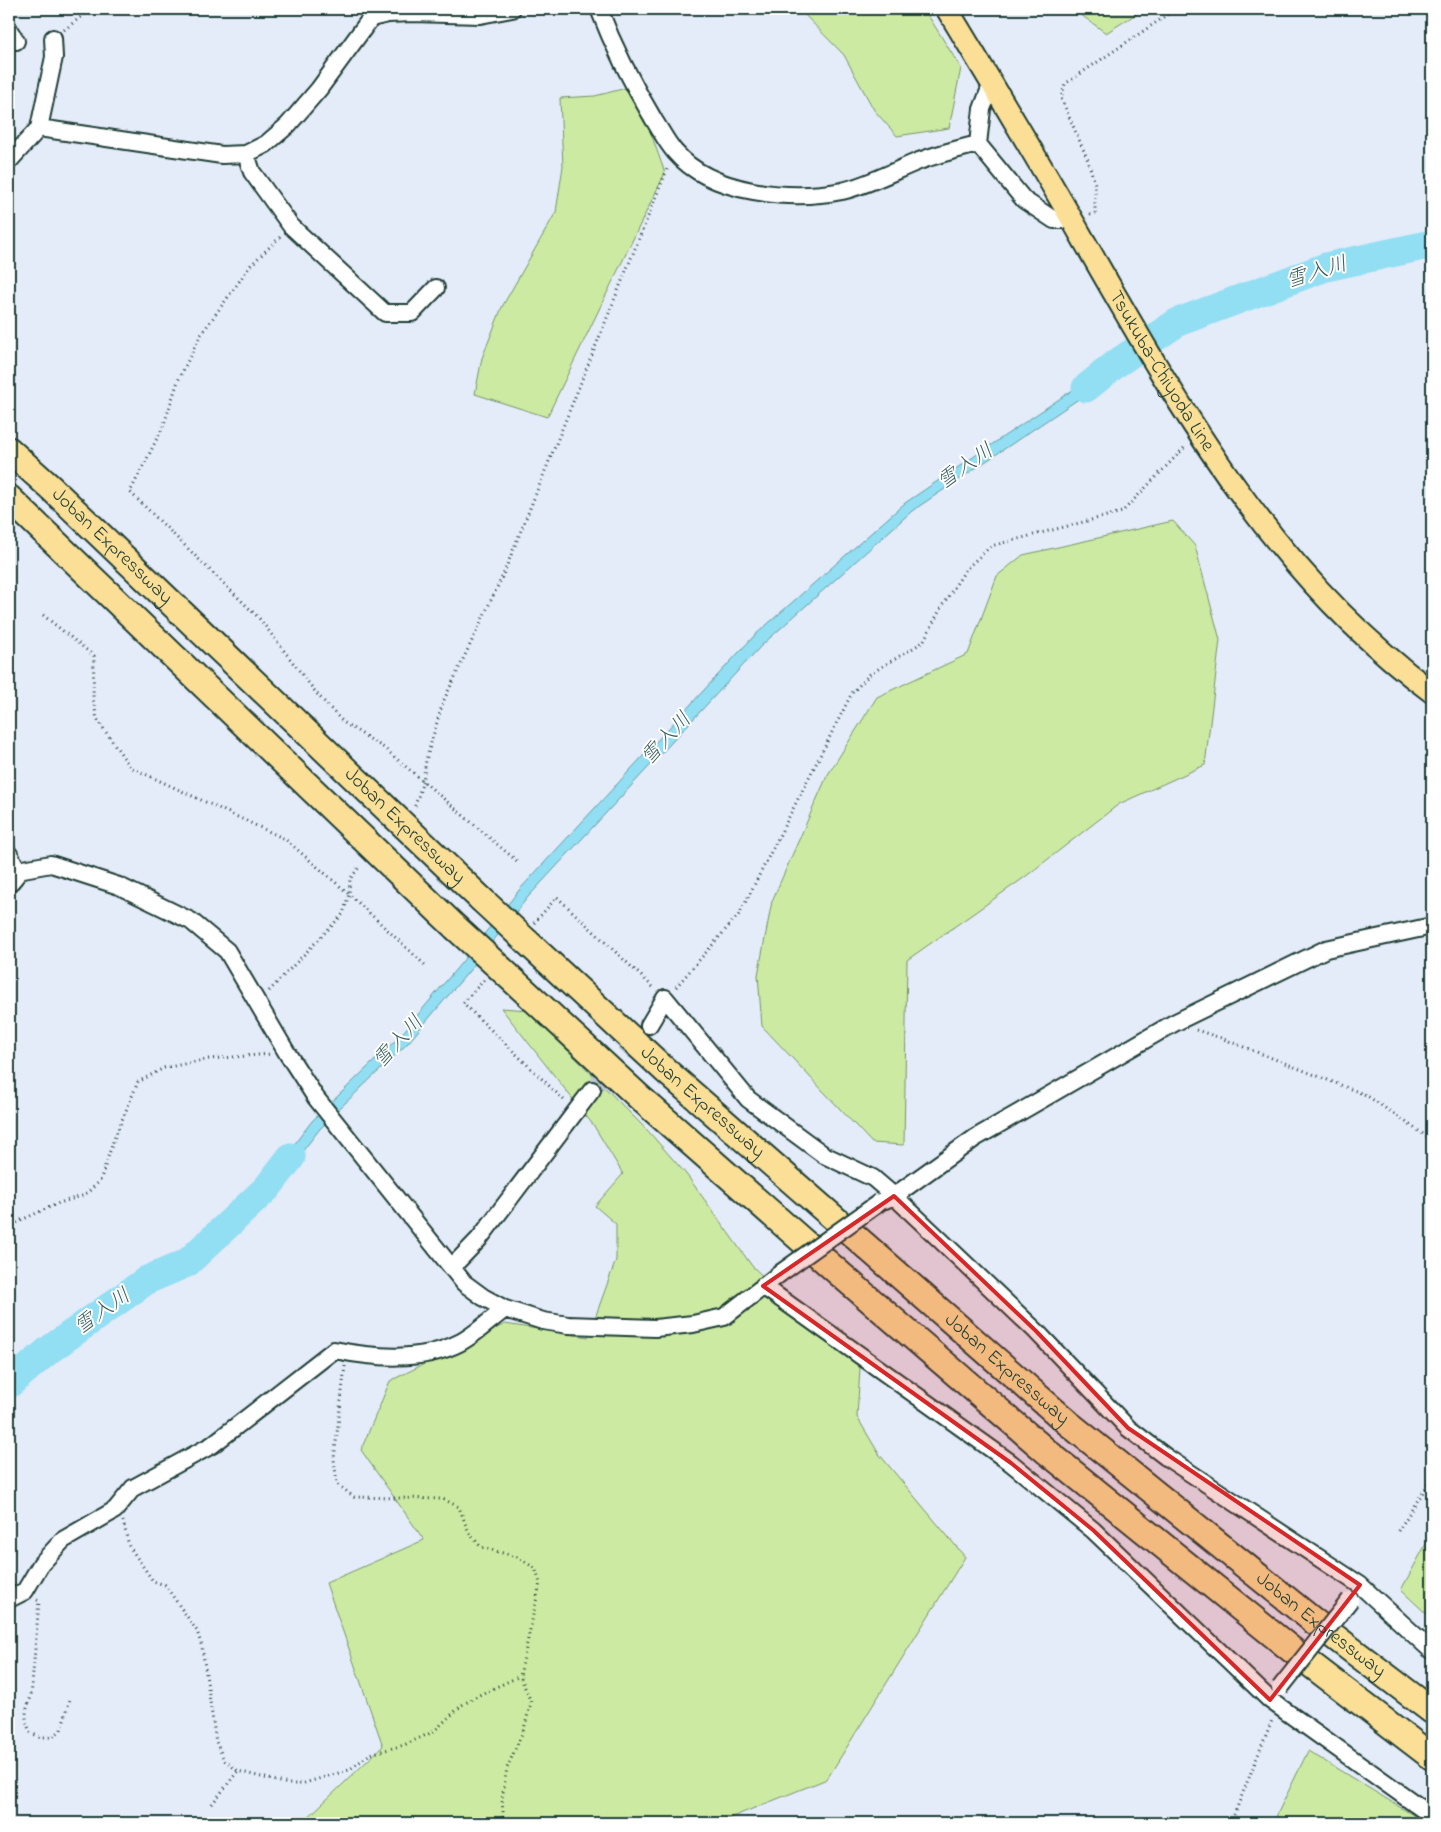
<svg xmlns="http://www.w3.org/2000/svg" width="1441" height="1832" font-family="'Indie Flower','Klee One',sans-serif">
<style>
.green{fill:#cceaa2;stroke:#76946b}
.water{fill:#92def2;stroke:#649ea6}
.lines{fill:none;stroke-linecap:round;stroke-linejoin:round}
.river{stroke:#92def2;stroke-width:29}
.minor-tunnel{stroke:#bdc8d2;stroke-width:16;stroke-dasharray:16 8;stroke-linecap:butt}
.minor-casing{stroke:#1f3d34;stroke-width:20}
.major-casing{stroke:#1f3d34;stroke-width:25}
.highway-casing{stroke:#1f3d34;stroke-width:29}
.path{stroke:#1f3d34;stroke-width:3;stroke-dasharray:1 4;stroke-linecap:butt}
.minor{stroke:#fff;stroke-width:16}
.major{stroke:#fbdf96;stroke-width:21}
.highway{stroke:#fbdf96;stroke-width:25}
.minor-bridge-casing{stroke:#1f3d34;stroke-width:20;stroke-linecap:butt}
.highway-bridge-casing{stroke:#1f3d34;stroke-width:29;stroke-linecap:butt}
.minor-bridge{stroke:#fff;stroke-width:16}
.highway-bridge{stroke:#fbdf96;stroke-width:25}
.marked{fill:#d62828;fill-opacity:0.2;stroke:#d62828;stroke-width:4;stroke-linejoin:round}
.labels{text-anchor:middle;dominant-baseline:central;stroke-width:4;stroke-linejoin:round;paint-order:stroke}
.street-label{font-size:20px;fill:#1f3d34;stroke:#fff}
.water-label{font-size:21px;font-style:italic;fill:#365d5a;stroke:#fff}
</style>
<rect width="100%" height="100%" fill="#e4ebf9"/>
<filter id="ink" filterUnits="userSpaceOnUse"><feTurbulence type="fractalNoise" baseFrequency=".02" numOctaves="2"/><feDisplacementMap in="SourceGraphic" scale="10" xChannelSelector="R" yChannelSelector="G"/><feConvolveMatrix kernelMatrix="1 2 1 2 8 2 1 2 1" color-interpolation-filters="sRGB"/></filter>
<g filter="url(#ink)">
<path class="green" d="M799 9H924L961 68 949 128 897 136 874 110 844 55Z
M1073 9H1144L1106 33Z
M634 86 665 173 547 417 475 394 482 358 502 307 556 212 563 166 560 98 595 96Z
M1173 521 1195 546 1220 640 1205 765 1119 804 1025 877 907 960 904 1145 872 1143 762 1026 758 975 772 901 827 776 877 697 968 654 997 576 1023 555Z
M501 1008 528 1010 648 1131 686 1174 752 1266 860 1368 857 1417 879 1454 965 1557 827 1779 717 1823H302L383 1746 326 1583 424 1540 361 1450 390 1381 505 1324 588 1337 616 1260V1224L595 1206 623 1174 594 1126Z
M1432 1533V1619L1401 1590Z
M1308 1751 1426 1823H1273Z"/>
<path class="water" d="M1113 358 1120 367 1089 392 912 511 762 645 528 897 470 970 407 1044 340 1108 319 1130 271 1192 264 1184 312 1121 400 1036 462 962 520 889 754 636 905 503 1083 383Z"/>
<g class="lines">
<path class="river" d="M1086 388 1117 363 1178 322 1326 267 1432 244
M9 1384 49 1350 147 1280 187 1263 267 1188 291 1157"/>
<path class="minor-tunnel" d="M592 1090 649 1025"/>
<defs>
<path id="minor" d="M599 9C614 48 633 85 654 120 661 131 667 143 675 152 711 194 791 201 842 191 868 185 894 171 919 161 938 154 958 149 978 144
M9 30 16 41
M992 83 982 109 978 144 1024 200 1054 220H1072
M39 128 222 155 246 154 266 144 288 125 319 89 371 18 388 14 413 13 480 15 512 9
M246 154 252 172 291 226 385 313H412L436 288
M9 161 39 128 54 57 53 38
M9 854 19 872
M9 884 19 872 23 869 51 864 119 886 191 921 227 951 287 1053 316 1098 464 1283 483 1297 505 1309 543 1321 568 1325 655 1328 693 1324 724 1317 782 1272
M649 1025 665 998 748 1099 824 1155 873 1178 894 1196 1036 1331 1128 1428 1166 1457 1360 1585 1432 1651
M885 1200 894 1196 975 1138 1174 1023 1326 949 1432 926
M452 1267 479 1239 592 1090
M763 1286 1011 1463 1093 1530 1270 1700 1432 1816
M9 1599 25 1591 41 1564 63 1540 115 1510 133 1488 212 1445 334 1350C375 1358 421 1362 459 1343 475 1335 490 1320 505 1309"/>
<g id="major">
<path id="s1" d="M947 9C993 85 1039 161 1083 239 1179 407 1273 575 1432 692"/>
</g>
<g id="highway">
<path id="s2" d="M9 450 51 488 481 899"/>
<path d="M9 498 455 927"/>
<path id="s3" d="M526 941 666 1071 1068 1423 1315 1622 1432 1711"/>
<path d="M501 969 638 1096 840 1274 1046 1451 1292 1650 1432 1757"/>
</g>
</defs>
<use href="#minor" class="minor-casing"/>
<use href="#major" class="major-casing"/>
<use href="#highway" class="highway-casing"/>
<path class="path" d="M64 30 91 9
M1090 215 1095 213V184L1087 158 1061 98 1065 84 1176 9
M280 237 251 265 200 336 178 381 163 427 130 492 259 618 317 694 343 722 384 748 518 862
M43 615 94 656 93 699 97 719 130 767 285 839 349 894 425 965
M415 806 423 781 426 760 443 702 503 575 668 167
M534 923 557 897 654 988
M484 980 463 1003 566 1102
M676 987 740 913 852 693 870 674 923 642 942 606 966 569 991 546 1122 512 1186 446
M269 991 343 914 349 894 350 879 360 866
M1196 1030 1221 1038 1366 1095 1432 1140
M9 1229 19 1221 59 1203 85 1195 100 1181 114 1139 138 1082 164 1068 209 1059 271 1054
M345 1366 334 1459 337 1484 354 1497 443 1499 459 1507 469 1533 481 1547 517 1557 535 1568 540 1583 520 1676 531 1702 524 1729 507 1768 502 1799 504 1823
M123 1521 129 1546 153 1581 165 1585 197 1631 202 1647 216 1742 224 1760 238 1771 288 1784H301L349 1770 370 1754 404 1745 433 1732 462 1705 479 1695 520 1676
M1398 1531 1432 1478
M37 1600 39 1601 31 1697C25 1711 24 1717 30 1732L39 1737H53L61 1730 70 1699
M212 1804 238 1771
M1228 1823 1234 1815 1272 1720"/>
<use href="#minor" class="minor"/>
<use href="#major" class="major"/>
<use href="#highway" class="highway"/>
<defs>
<path id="minor-bridge" d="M782 1272 880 1202
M1280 1688 1350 1600"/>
<path id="highway-bridge" d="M481 899 526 941
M455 927 501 969"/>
</defs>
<use href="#minor-bridge" class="minor-bridge-casing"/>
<use href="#highway-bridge" class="highway-bridge-casing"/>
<use href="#minor-bridge" class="minor-bridge"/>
<use href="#highway-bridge" class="highway-bridge"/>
</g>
</g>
<path class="marked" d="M894 1196 1036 1331 1128 1428 1360 1585 1270 1700 1093 1530 1011 1463 763 1286Z"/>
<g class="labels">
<g class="street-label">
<text stroke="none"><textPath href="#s1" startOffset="421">Tsukuba-Chiyoda Line</textPath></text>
<text stroke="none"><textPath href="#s2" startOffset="141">Joban Expressway</textPath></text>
<text stroke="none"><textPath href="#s2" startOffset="546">Joban Expressway</textPath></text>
<text stroke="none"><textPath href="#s3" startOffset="239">Joban Expressway</textPath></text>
<text stroke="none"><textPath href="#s3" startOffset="644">Joban Expressway</textPath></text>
<text stroke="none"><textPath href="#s3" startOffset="1049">Joban Expressway</textPath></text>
</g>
<g class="water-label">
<text transform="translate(1317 273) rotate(-17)">雪入川</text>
<text transform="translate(966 467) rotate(-35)">雪入川</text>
<text transform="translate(667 739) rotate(-47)">雪入川</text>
<text transform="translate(399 1042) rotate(-47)">雪入川</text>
<text transform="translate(103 1312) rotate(-35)">雪入川</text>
</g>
</g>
<rect width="1441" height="1832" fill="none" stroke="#fff" stroke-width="30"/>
<rect x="15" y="15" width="1411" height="1802" fill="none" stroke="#1f3d34" stroke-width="2" filter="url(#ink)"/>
</svg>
